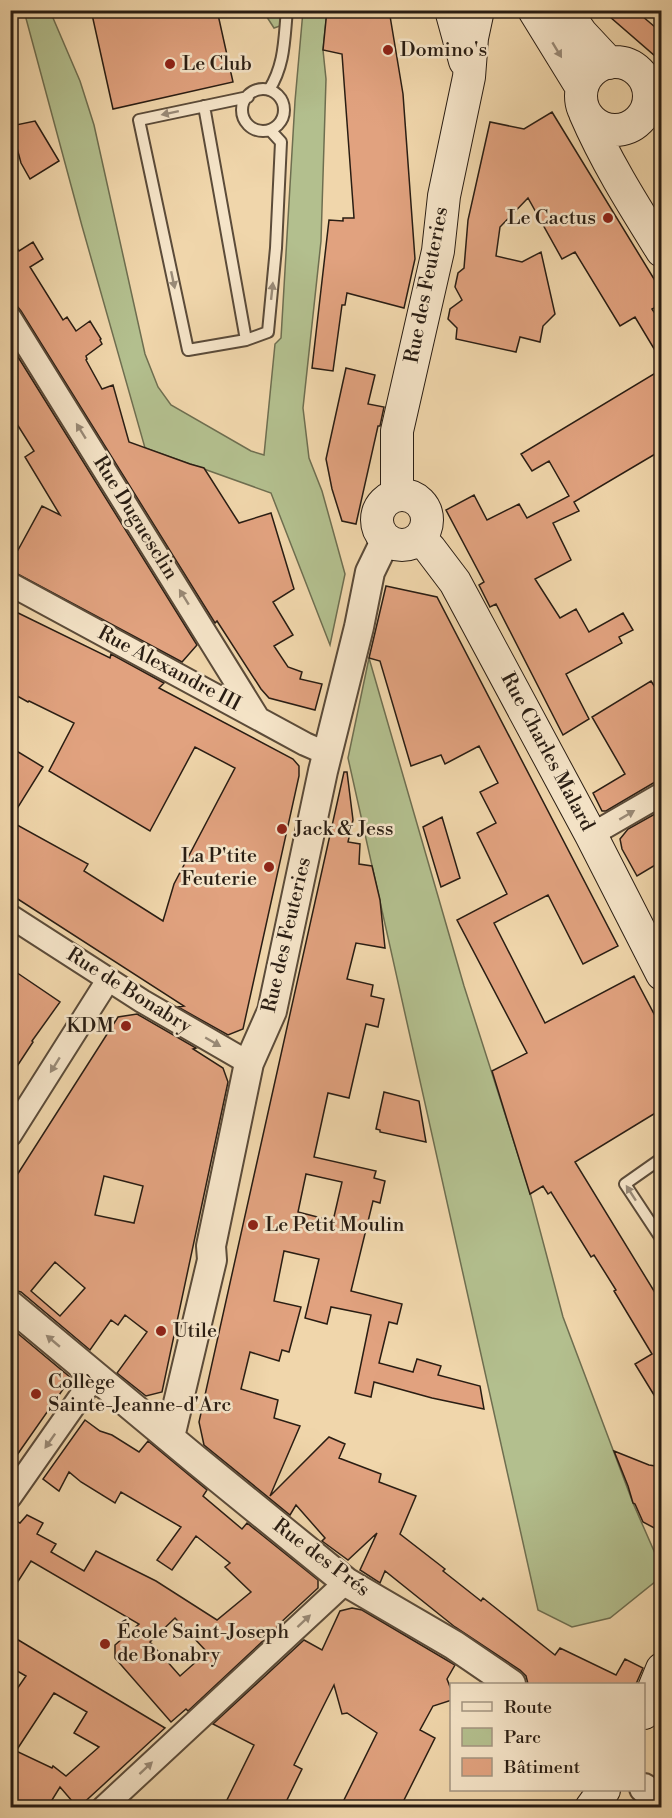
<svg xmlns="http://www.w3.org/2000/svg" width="672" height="1818" font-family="'Libre Bodoni',serif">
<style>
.green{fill:#b3bf8e;stroke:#6e6e50;stroke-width:1.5}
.building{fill:#e1a27f;stroke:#291d13;stroke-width:1.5;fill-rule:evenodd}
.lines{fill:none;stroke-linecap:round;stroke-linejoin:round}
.service-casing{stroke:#5b4b39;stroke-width:14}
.minor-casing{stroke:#5b4b39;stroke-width:26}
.tertiary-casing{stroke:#5b4b39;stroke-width:32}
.secondary-casing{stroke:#291d13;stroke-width:34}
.service{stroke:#f5e4c8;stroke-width:10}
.minor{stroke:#f5e4c8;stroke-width:22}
.tertiary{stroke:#f5e4c8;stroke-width:28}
.secondary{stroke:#f5e4c8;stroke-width:32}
.oneway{fill:#998a77}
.poi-dot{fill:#8f2418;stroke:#f5e4c8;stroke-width:2}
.labels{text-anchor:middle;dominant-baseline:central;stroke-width:5;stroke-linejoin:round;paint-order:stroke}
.poi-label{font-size:20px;fill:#291d13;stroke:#f5e4c8;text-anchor:start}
.street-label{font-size:20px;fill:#291d13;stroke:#f5e4c8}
</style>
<rect width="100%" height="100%" fill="#f0d6ab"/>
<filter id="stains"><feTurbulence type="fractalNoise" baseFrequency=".00333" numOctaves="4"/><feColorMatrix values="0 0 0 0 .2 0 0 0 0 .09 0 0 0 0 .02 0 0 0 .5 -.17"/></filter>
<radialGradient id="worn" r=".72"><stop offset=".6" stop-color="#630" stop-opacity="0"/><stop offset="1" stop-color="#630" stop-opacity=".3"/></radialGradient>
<path class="green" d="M24 11H50L80 81 94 125 145 354 158 387 171 405 251 451 264 455 275 344 281 338 295 101 303 11H327L323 50 326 79 321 241 303 408 309 458 322 491 345 574 330 645 271 493 145 448 82 226Z
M263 11H281L280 26 274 28Z
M369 658 464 986 529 1189 563 1317 633 1503 661 1567 656 1581 610 1618 572 1627 538 1610 348 758Z"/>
<path class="building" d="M91 10H217L233 82 113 109Z
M327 10H389L403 94 415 259 404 308 347 293 345 305H342L333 371 312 368 329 220 343 221V218H354L342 54 323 50Z
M602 10H635L662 33V62Z
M552 112 662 292V304L652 309 662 324V362L635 317 620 326 575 252 562 259 528 198 500 227 496 256 522 262 541 252 555 314 543 326 540 342 520 337 516 352 456 339 457 328 448 319 450 309 462 300 455 287 458 273 464 268 468 220 490 122 524 129Z
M35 121 59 161 30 179 21 163 11 126Z
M10 237 19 251 33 242 43 259 30 267 63 320 67 317 76 331 90 321 101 339 100 340 102 344 86 356 87 359 86 360 102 389 113 385 129 442 190 464 204 468 239 523 271 513 294 589 273 602 293 635 274 646 288 667 302 672 300 679 322 684 315 710 269 698 261 689 217 621 215 623 21 311 17 306 10 305Z
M10 344 197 645 182 662 10 570V546L18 550 42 506 60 515 25 457 34 451 10 413Z
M346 368 375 375 368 404 384 407 380 426H378L356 524 342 521 332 489 326 459Z
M662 369V450L574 502 579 511 553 523 571 560 535 579 560 618 576 609 589 632 623 613 633 630 619 637 622 643 566 674 589 719 563 735 496 604 490 607 479 585 484 582 446 510 474 495 487 520 519 504 527 518 569 496 549 461 532 471 521 454Z
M386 586 437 597 618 946 583 964 548 895 494 923 545 1023 634 976 662 1029V1109L575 1162 662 1304V1408L635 1364 652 1354 614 1291 616 1290 594 1255 591 1257 551 1192 548 1194 543 1186 530 1194 492 1071 527 1053 457 920 507 894 477 833 496 823 480 792 498 783 479 746 445 764 441 755 411 766 380 661 369 658Z
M10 609 110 658 111 654 164 683 159 688 293 759 299 766V776L243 1029 228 1035 178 1007 184 1006 10 894V821L88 864 84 871 163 921 174 884 235 768 195 747 150 831 49 771 74 723 29 701 28 702 10 692Z
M651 681 662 698V781L655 782 606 811H602L593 793 625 774 592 717Z
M10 747 43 767 10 820Z
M344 772H347L353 820 348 842 360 844 359 864 372 866 380 900 385 948 356 943 347 979 373 985 371 996 384 999 378 1027 366 1024 349 1098 328 1093 314 1157 376 1171 374 1178 385 1181 380 1203 373 1201 351 1291 402 1304 397 1324 389 1322 379 1363 413 1372 417 1359 441 1366 438 1375 480 1386 484 1409 432 1398 374 1382 371 1397 355 1393 371 1315 331 1307 327 1324 305 1318 319 1259 284 1251 274 1301 301 1307 289 1352 282 1350 279 1361 250 1352 241 1389 278 1400 274 1418 300 1426 270 1496 329 1437 345 1444 339 1458 381 1474 379 1482 416 1496 400 1534 445 1569 443 1571 481 1601 483 1598 555 1655 560 1648 616 1675 625 1659 643 1668 636 1684H528L526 1676 520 1670 455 1627 385 1571 380 1583 360 1570 377 1533 348 1560 322 1541 325 1538 296 1505 290 1515 204 1445 199 1422ZM306 1174 342 1182 333 1221 298 1212Z
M662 810V861L637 876 622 849 620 839 628 829Z
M442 817 460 878 441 887 423 827Z
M10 968 60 1002 32 1041 33 1042 10 1077Z
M137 1014 196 1048 193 1049 223 1068 228 1082 162 1392 146 1396 117 1373 147 1332 125 1315 118 1325 111 1320 90 1350 21 1292 10 1289V1186L118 1017ZM104 1176 143 1186 134 1223 95 1215ZM55 1262 85 1288 60 1316 31 1291Z
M384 1092 419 1101 426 1142 380 1132V1130L376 1129Z
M10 1327 71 1378 10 1465V1397L17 1387 10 1382Z
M85 1420 100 1431 112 1435 139 1452 148 1441 207 1490 203 1496 242 1529 247 1523 318 1580V1588L277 1626 278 1627 188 1711 186 1709 171 1722 115 1658V1645L139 1624 31 1561 10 1594V1518L20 1523 27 1515 43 1523 37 1534 56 1544 51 1552 84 1571 96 1551 156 1581 217 1620 251 1592 225 1567 230 1563 196 1536 172 1570 157 1560 181 1527 121 1492 115 1503 81 1482 69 1472 59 1491 43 1479ZM175 1618 207 1652 180 1676 150 1642Z
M614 1451 649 1465 662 1467V1532L643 1522 635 1504 633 1503 628 1486Z
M352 1608 362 1610 455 1665 447 1679 452 1692V1700L433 1706 420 1730 435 1738 400 1808H340L377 1733 347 1713 342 1714 334 1685 294 1765 302 1769 283 1808H223L254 1745 213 1724 304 1640 322 1650 340 1611Z
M10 1635 165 1728 78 1808 60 1787 49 1805 43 1801 39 1808H10V1699L26 1676 10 1667ZM54 1693 87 1712 74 1733 99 1747 66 1776 53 1766 52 1768 16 1751Z"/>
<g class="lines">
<defs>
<path id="service" d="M242 110a21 21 0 1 1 42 0a21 21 0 1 1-42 0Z
M269 90C285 64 284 40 287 10
M248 97 139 120 188 350 246 340 268 332 276 248 281 142 270 130
M204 106 246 340
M662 1158 625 1184 662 1240"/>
<path id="minor" d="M648 101 662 102
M10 318 258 718
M10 584 305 744 328 754
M591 835 662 794
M10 916 142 1001 249 1063
M10 1135 108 980
M10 1497 85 1390 96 1377
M103 1808 346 1582"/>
<path id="tertiary" d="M10 1305 195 1459 346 1582 454 1645 511 1684
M170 1437 212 1260 211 1246 249 1063 272 1011 323 771 359 627 370 572 386 539
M644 1788 662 1802"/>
<path id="secondary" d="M451 10 465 61
M534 10 582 88
M565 10 581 33 609 63
M581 96a34 34 0 1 1 68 0a34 34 0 1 1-68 0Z
M585 113C606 162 634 206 662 251
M377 520a25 25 0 1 1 50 0a25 25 0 1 1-50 0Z
M397 495V431L438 251 444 196 469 77 472 38 478 10
M420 538 430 549 455 582 591 835 662 974
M644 1713 662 1669
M591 1808 604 1790"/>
</defs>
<use href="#service" class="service-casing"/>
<use href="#minor" class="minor-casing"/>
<use href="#tertiary" class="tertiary-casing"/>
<use href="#secondary" class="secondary-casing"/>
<use href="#service" class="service"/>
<use href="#minor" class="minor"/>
<use href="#tertiary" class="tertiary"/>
<use href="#secondary" class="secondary"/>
</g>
<defs><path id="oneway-solid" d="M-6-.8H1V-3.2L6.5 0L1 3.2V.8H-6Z" transform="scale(1.5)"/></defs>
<g class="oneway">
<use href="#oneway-solid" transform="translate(557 50) rotate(59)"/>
<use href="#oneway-solid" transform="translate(170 113) rotate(168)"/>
<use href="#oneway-solid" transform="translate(173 280) rotate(78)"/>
<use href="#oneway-solid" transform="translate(272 291) rotate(-84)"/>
<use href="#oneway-solid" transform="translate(81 431) rotate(-122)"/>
<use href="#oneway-solid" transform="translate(184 597) rotate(-122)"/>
<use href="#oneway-solid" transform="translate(627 815) rotate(-31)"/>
<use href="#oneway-solid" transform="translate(213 1042) rotate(30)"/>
<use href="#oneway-solid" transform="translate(55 1065) rotate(122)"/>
<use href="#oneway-solid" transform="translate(631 1193) rotate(-123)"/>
<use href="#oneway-solid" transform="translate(53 1341) rotate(-140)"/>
<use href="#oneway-solid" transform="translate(50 1441) rotate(125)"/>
<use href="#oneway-solid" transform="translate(304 1621) rotate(-43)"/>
<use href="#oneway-solid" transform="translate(146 1768) rotate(-43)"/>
</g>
<g class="poi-dot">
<circle cx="388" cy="50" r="6"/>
<circle cx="170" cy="64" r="6"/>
<circle cx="608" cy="218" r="6"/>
<circle cx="282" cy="829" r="6"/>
<circle cx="269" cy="867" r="6"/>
<circle cx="126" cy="1026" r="6"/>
<circle cx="253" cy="1225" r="6"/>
<circle cx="161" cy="1331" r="6"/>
<circle cx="36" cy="1394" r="6"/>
<circle cx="105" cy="1644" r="6"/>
</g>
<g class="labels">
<g class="poi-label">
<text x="400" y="50">Domino's</text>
<text x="182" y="64">Le Club</text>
<text x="596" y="218" text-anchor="end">Le Cactus</text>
<text x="294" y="829">Jack &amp; Jess</text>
<text x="257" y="856" text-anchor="end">La P'tite<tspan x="257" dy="23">Feuterie</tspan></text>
<text x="114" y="1026" text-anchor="end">KDM</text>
<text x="265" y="1225">Le Petit Moulin</text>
<text x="173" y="1331">Utile</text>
<text x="48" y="1382">Collège<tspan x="48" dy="23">Sainte-Jeanne-d'Arc</tspan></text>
<text x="117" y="1632">École Saint-Joseph<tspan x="117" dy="23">de Bonabry</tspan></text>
</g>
<g class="street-label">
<text transform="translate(427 285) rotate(-79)">Rue des Feuteries</text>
<text transform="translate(135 518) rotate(58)">Rue Duguesclin</text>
<text transform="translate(169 669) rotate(28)">Rue Alexandre III</text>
<text transform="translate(547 752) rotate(62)">Rue Charles Malard</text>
<text transform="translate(287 935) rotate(-77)">Rue des Feuteries</text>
<text transform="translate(129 991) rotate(32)">Rue de Bonabry</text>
<text transform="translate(321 1558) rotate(37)">Rue des Prés</text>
</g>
</g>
<rect width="672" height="1818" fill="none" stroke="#f0d6ab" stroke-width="36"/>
<rect x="12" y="12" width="648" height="1794" fill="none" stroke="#291d13" stroke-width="3"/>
<rect x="18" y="18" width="636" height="1782" fill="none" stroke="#291d13" stroke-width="1.5"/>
<rect x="450" y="1683" width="195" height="108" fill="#f5e4c8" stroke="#a39480" stroke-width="1.5"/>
<rect x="462" y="1702" width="30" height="9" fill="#f5e4c8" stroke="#a39480" stroke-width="1.5"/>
<text x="504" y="1713" font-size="18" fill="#291d13">Route</text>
<rect x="462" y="1728" width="30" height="18" fill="#b3bf8e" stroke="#a39480" stroke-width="1.5"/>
<text x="504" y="1743" font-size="18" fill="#291d13">Parc</text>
<rect x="462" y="1758" width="30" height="18" fill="#e1a27f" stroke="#a39480" stroke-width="1.5"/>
<text x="504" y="1773" font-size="18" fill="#291d13">Bâtiment</text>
<rect width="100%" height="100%" filter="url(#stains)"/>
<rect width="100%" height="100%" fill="url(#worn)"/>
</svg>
